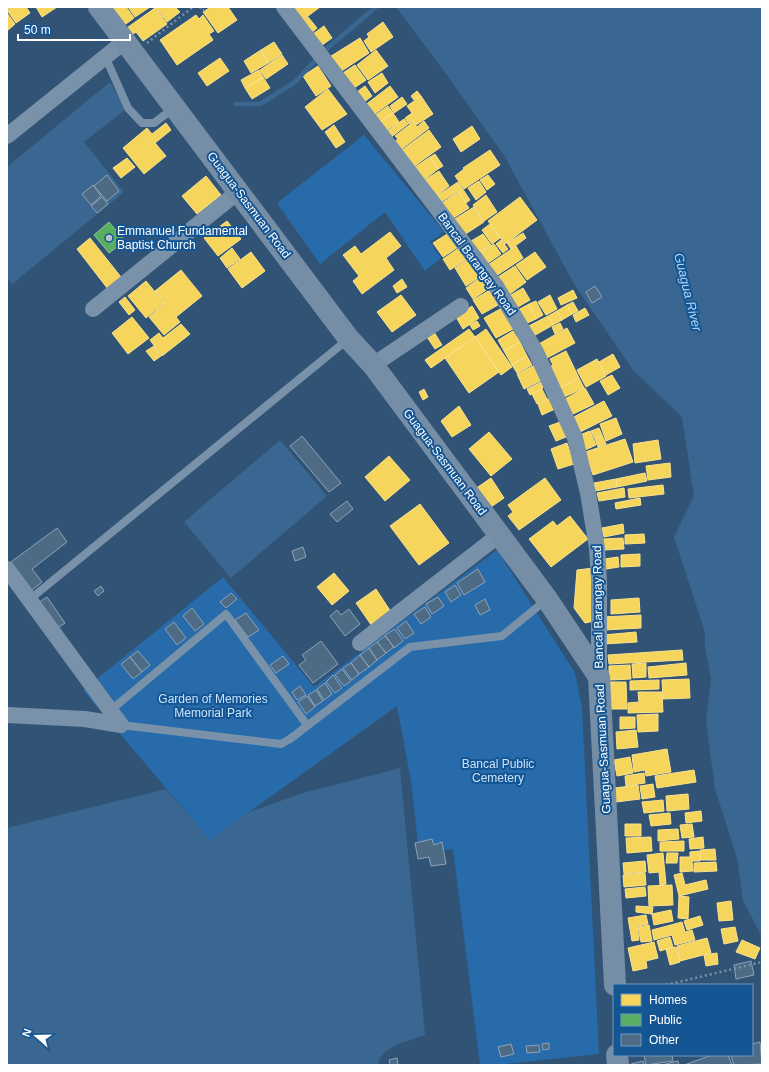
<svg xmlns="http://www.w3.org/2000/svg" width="769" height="1072" font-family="Helvetica,sans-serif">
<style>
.green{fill:#276baa}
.water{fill:#396792}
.homes{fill:#f6d55c;stroke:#f9e28d}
.public{fill:#5aae61;stroke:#8cc690}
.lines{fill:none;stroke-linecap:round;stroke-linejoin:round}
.stream{stroke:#396792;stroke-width:4.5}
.building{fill:#4e6b85;stroke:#8ea3b7}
.path{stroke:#7992a9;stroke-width:2.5;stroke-dasharray:2 3;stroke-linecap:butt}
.service{stroke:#7992a9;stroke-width:8}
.minor{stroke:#7992a9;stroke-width:16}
.secondary{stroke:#758ea5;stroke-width:22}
.poi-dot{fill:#b7c3cf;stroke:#145593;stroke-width:1.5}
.labels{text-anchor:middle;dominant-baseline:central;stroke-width:4;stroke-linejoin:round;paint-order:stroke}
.street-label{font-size:12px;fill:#fff;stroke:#145593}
.poi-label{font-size:12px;fill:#fff;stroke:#145593;text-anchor:start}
.park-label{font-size:12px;fill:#cae4fc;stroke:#145593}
.water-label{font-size:13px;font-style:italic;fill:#afd6f8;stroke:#145593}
</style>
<rect width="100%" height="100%" fill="#315476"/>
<path class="green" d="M364 135 444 232 430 242 441 258 425 271 385 212 320 264 277 203Z
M497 550 575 673 582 708 599 1054 495 1065H480L453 849 419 852 411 781 397 706 210 840 83 690 223 577 314 687Z"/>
<path class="water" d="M396 7H762V937L743 900 737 858 715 789 706 721 711 679 705 645V632L674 537 694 496 682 417 633 370 574 284 505 157 447 75Z
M110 82 126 109 84 142 124 192 12 284 7 278V167Z
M280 440 327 496 231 578 184 522Z
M400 768 425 1035C410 1041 380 1046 378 1065H7V828L166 789 210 840 249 812 303 793Z"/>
<path class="homes" d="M11 7H26L30 13 16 23 7 10Z
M36 7H57L42 17Z
M116 7H126L134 18 123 26 111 10Z
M128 7H150L135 17Z
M155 7H175L180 12 167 22Z
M211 7H228L237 20 218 33 203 12Z
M289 7H320L300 22Z
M155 8 167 24 143 41 136 32 129 37 124 30Z
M7 13 15 24 7 31Z
M196 15 199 19 203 15 214 31 209 34 213 40 177 65 160 40Z
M308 17 317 28 309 35 299 24Z
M383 22 393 37 371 52 364 41 369 37 367 34Z
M324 26 332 38 318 48 310 36Z
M360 38 369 53 337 74 328 58Z
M274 42 282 54 268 63 261 50Z
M261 50 268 63 251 73 244 61Z
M376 50 388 66 368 80 357 65Z
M282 55 288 64 266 79 260 70Z
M220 58 229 71 207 86 198 73Z
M355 65 366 80 351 90 340 75Z
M318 66 331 86 316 96 303 76Z
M259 70 263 77 245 88 241 80Z
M382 73 388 83 375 93 368 82Z
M263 77 270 88 252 99 245 88Z
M365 86 372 96 360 105 353 95Z
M390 86 398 97 372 116 364 106Z
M328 89 347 114 322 130 305 107Z
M417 91 421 96 414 100 411 96Z
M421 96 433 114 416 125 413 121 409 124 405 118 412 113 407 106Z
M402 97 407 104 394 113 390 106Z
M388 106 393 113 379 123 374 116Z
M393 113 399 122 385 131 379 123Z
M404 119 408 124 390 138 386 132Z
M424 121 429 128 400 150 394 142 398 139 395 136 413 122 417 127Z
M166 123 171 130 155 143 166 156 144 174 123 148 147 128 152 134Z
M334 125 345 142 336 148 325 132Z
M472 126 480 139 461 152 453 139Z
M429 130 441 147 413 167 402 150Z
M490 150 500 165 464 189 455 176 464 169 463 168Z
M435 154 443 166 438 169 430 157Z
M430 157 438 169 424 180 415 167Z
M127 158 135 167 121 178 113 168Z
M439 171 449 186 436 196 425 180Z
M488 175 495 184 487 190 480 180Z
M206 176 221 195 197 214 182 196Z
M479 181 486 192 476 200 468 188Z
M458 182 470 200 466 203 458 191 441 202 437 196Z
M458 192 469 208 452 219 442 203Z
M486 195 497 212 484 221 473 205Z
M520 197 537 220 505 244 488 221Z
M474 207 484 222 464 235 455 219Z
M227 221 241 239 218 256 204 238Z
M490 224 500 238 492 244 482 230Z
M452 231 461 245 443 257 433 243Z
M390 232 401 246 386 258 394 270 362 294 353 281 359 276 343 255 355 246 361 254Z
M523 233 526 238 511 249 507 243Z
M483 234 491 245 479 253 471 241Z
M90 238 125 282 111 293 77 249Z
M501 240 508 249 503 253 496 244Z
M494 244 501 254 488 263 481 252Z
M462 246 470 257 450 270 443 259Z
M516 246 523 258 496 276 488 265Z
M232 248 240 259 227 268 220 258Z
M251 252 265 271 242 288 228 269Z
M535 252 546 267 527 280 516 265Z
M470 258 481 276 466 286 455 268Z
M515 266 526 282 507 296 495 279Z
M181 270 202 296 176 317 180 322 164 335 149 317 165 303 155 291Z
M481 277 489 288 473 299 466 288Z
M402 279 407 287 397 293 393 286Z
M146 281 164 303 146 318 128 296Z
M523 288 530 300 516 308 509 296Z
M490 290 498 305 482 314 473 300Z
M573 290 577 298 561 305 558 298Z
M401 295 416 315 392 332 377 312Z
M550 295 557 309 546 315 538 302Z
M125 297 135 310 129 315 119 302Z
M536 301 543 315 536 319 529 304Z
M573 302 578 311 572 314 567 305Z
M529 304 536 319 523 325 516 311Z
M567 305 572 314 562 320 557 311Z
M472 306 479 318 463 329 456 317Z
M502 308 513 329 496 338 484 318Z
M585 308 589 315 576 322 573 315Z
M557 311 562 320 553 325 548 316Z
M548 316 553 325 530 338 525 328Z
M132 317 149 338 128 354 112 333Z
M477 321 480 326 473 330 470 325Z
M560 323 563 329 555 334 552 327Z
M181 324 190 334 162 356 150 340 159 333 163 338Z
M567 328 575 343 545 359 537 345Z
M469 329 475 337 431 368 425 360Z
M486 329 512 367 501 375 475 337Z
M513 331 520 342 504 351 498 340Z
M434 332 442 345 435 349 427 337Z
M475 337 499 372 469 393 445 358Z
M520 342 527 356 512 365 504 351Z
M154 346 161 356 154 361 146 351Z
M566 351 579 378 560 388 546 369 553 365 550 359Z
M613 354 620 367 606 375 599 362Z
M527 356 532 365 517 373 512 365Z
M597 359 606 376 586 387 577 370Z
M535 365 542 380 524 389 517 374Z
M612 375 620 388 608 395 600 381Z
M579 378 584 388 564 397 560 388Z
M541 382 543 388 530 395 527 389Z
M585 388 594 404 571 415 563 400Z
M424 389 428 397 423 400 419 392Z
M542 389 547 399 537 404 532 394Z
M550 398 555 409 542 415 538 404Z
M604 401 612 416 578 433 570 419Z
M459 406 471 425 452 437 441 421Z
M616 418 622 434 606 441 600 424Z
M560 422 566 437 556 441 549 426Z
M599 428 602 435 595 439 591 431Z
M590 431 596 445 583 451 577 436Z
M489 432 512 459 491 476 469 449Z
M602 435 606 444 598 447 595 439Z
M625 439 633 462 593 475 585 452Z
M658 440 661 459 635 463 633 444Z
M567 443 574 464 558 469 551 449Z
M389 456 410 480 385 501 365 477Z
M670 463 671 477 648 480 646 466Z
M645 473 647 481 617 487 616 479Z
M491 478 504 498 488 509 475 489Z
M545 478 561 500 519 530 508 516 513 512 508 505Z
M616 479 617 487 595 491 594 483Z
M663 485 664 494 629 498 628 489Z
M624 488 625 497 599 501 597 493Z
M640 498 641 505 616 509 615 503Z
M420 504 449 543 419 565 390 526Z
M570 516 588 539 551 567 529 539 553 521 557 526Z
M623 524 624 533 604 537 602 528Z
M644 534 645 543 625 544V535Z
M623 538 624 549 604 550 603 539Z
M640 554V566L621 567V555Z
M618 557 619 567 606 569 604 559Z
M594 568V621L585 623 574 608 577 570Z
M334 573 349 591 332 605 317 587Z
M376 589 393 615 374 629 356 603Z
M639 598 640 612 611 614V600Z
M641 615V628L604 630 603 617Z
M636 632 637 642 604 644 603 635Z
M682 650 683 660 609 664 608 655Z
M646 663V677L633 678 632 664Z
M686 663 687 675 649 678 648 667Z
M630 665 631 679 609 680V666Z
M689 679 690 698 663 699 662 680Z
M659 680V689L630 690V681Z
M610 682H626L627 709H611Z
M638 692H662L663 712 628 713V703L639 702Z
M658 714V731L638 732 637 715Z
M620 717H635V728L620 729Z
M636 730 638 747 617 749 616 732Z
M667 749 671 772 646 776 645 770 634 772 632 755Z
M630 757 633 773 617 776 614 760Z
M694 770 696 782 657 788 655 776Z
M644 773 645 783 626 786 625 776Z
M653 784 655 797 642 799 640 786Z
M638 785 640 799 616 802 615 788Z
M688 794 689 809 667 811 666 796Z
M663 800 664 811 644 813 642 802Z
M701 811 702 821 686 823 685 813Z
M670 813 671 824 651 826 649 815Z
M625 824H641V836H625Z
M692 824 694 837 682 838 680 825Z
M678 829 679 839 658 841V830Z
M651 837 652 851 627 853 626 838Z
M703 837 704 848 690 849 689 839Z
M684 841V851H660V842Z
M715 849 716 860H700V850Z
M699 851 700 861H692L693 871 680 872V857H690V852Z
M663 853 666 884 660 885 659 872 649 873 647 855Z
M667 853H678L677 863H666Z
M645 861 646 872 624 874 623 863Z
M716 862 717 871 694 872V863Z
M645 873 646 885 624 887 623 875Z
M682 873 685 885 706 880 708 889 679 896 674 875Z
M672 885 673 905 649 906 648 886Z
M645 887 646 896 626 898 625 889Z
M679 896 689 897 688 919 678 918Z
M731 901 733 920 719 921 717 903Z
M636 906 653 907 652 914 636 912Z
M671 910 673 921 654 925 652 914Z
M646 915 648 924 637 926 639 940 632 941 628 918Z
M700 916 703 925 687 930 684 921Z
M682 922 685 932 692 930 695 940 675 945 672 935 654 940 652 930Z
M649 925 652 941 641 942 638 927Z
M735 927 738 941 724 944 721 929Z
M670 937 673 947 660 951 657 941Z
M707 938 711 953 680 961 677 946Z
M742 940 760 948 755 959 736 952Z
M654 942 658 958 646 961 647 968 633 971 628 948Z
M676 947 680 962 670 965 666 949Z
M717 953 718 964 706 966 704 955Z"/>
<path class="public" d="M109 222 125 241 109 253 94 235Z"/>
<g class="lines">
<path class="stream" d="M236 104H260L295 82 324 51 376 7"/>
</g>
<path class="building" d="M107 175 119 191 107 201 94 186Z
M93 185 101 196 91 205 82 194Z
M102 197 108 204 97 213 91 206Z
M595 286 602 297 592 303 586 292Z
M302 436 341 483 329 492 290 446Z
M347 501 353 509 337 522 330 514Z
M57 528 67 542 32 569 42 582 32 590 11 562Z
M303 547 306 557 295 561 292 551Z
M478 569 485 582 464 595 457 583Z
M455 585 461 595 451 602 445 592Z
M101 586 104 591 98 596 94 591Z
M231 593 237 599 226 608 220 602Z
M47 597 65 623 56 629 38 603Z
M438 597 444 606 432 614 426 604Z
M485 599 490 610 480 615 475 605Z
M425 607 431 617 421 624 414 614Z
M192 608 204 624 195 631 183 616Z
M349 609 360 624 345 636 330 616 337 610 341 615Z
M246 613 259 630 248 637 235 620Z
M406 621 414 633 405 639 397 628Z
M174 622 186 638 177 645 165 629Z
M395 629 403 641 394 648 385 635Z
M385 636 394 647 386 653 377 642Z
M321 641 338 664 313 683 299 665 306 660 302 655Z
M377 642 386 653 377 660 369 648Z
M369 648 377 660 369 667 360 655Z
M138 651 150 665 142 672 130 657Z
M360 655 369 667 359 674 351 663Z
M283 656 289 664 276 673 270 665Z
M130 657 142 672 133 679 121 664Z
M351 663 359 674 352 680 343 668Z
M342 669 351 681 344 686 335 675Z
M333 675 342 688 335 693 326 682Z
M325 683 332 694 324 700 317 689Z
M300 686 306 695 297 700 292 692Z
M316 690 323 701 315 706 308 695Z
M307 696 315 707 306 714 298 702Z
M432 839 434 845 442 842 446 864 431 866 429 857 418 859 415 843Z
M751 961 754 975 736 979 734 965Z
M760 1042 762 1064 734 1065 731 1055H752V1044Z
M549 1043V1049L543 1050 542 1044Z
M511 1044 514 1054 501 1057 498 1047Z
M539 1045 540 1052 527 1053 526 1046Z
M644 1055H672L673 1061 646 1065Z
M712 1055H728L732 1065H684Z
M397 1058 398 1065H390L389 1060Z
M643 1061 644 1065H632L631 1064Z
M678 1061 679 1065H662Z"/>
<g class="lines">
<path class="path" d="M200 7 203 11 208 7
M147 43 193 7
M666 985 762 962"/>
<path class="service" d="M105 56 128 108 142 123H154L174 108
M29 600 347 340
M111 710 226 614 307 725
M121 725 281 744 290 739 410 647 502 636 547 599"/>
<path class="minor" d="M284 7 496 286 536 352 575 438 588 493 597 548 599 581V677
M7 136 125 41
M93 309 239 191
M373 365 461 306
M7 569 121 725 85 719 7 715
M360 643 499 535"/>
<path class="secondary" d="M99 7 349 339 373 365 547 599 599 677 615 985
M617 1055 618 1065"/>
</g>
<circle class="poi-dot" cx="109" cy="238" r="4"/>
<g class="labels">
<g class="street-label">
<text transform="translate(249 205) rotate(53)">Guagua-Sasmuan Road</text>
<text transform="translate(477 264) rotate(54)">Bancal Barangay Road</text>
<text transform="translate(445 462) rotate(53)">Guagua-Sasmuan Road</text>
<text transform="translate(598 607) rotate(-91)">Bancal Barangay Road</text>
<text transform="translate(603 749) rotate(-93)">Guagua-Sasmuan Road</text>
</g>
<g class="poi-label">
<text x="117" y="231">Emmanuel Fundamental<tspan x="117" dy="14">Baptist Church</tspan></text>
</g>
<g class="park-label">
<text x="213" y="699">Garden of Memories<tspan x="213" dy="14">Memorial Park</tspan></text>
<text x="498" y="764">Bancal Public<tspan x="498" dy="14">Cemetery</tspan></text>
</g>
<g class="water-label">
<text transform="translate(688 292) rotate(76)">Guagua River</text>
</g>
</g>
<rect width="769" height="1072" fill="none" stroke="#ffffff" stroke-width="16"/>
<rect x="613" y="984" width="140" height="72" fill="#145593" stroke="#7299be"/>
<rect x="621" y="994" width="20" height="12" fill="#f6d55c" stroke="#7299be"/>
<text x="649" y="1004" font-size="12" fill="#ffffff">Homes</text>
<rect x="621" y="1014" width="20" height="12" fill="#5aae61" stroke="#7299be"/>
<text x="649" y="1024" font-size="12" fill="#ffffff">Public</text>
<rect x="621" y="1034" width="20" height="12" fill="#4e6b85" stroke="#7299be"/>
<text x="649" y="1044" font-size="12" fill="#ffffff">Other</text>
<g transform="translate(36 1036) rotate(290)" stroke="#145593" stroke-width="3" paint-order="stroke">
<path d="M0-3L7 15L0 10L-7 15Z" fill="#ffffff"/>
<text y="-6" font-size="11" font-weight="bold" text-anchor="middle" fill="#ffffff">N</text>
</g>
<path d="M18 34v6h112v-6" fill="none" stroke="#ffffff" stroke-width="2"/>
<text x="24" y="34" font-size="12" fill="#ffffff" stroke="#145593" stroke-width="3" paint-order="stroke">50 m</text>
</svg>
